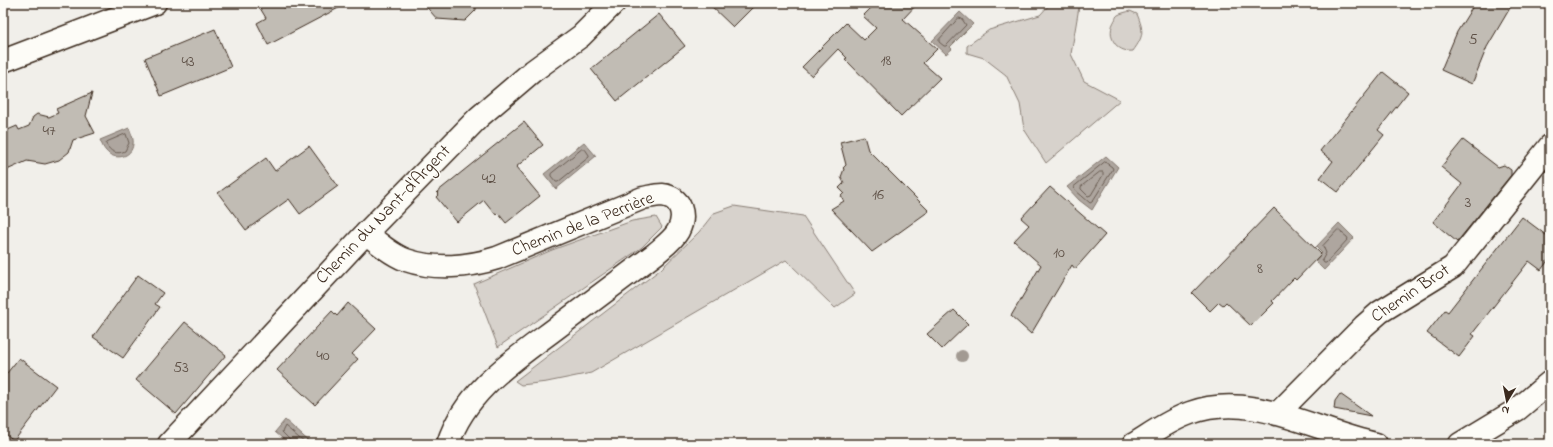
<svg xmlns="http://www.w3.org/2000/svg" width="1553" height="447" font-family="'Indie Flower',sans-serif">
<style>
.green{fill:#d7d2cc;stroke:#897e75}
.water{fill:#aea69f;stroke:#80746b}
.lines{fill:none;stroke-linecap:round;stroke-linejoin:round}
.shore{stroke:#695c52;stroke-width:1}
.building{fill:#c1bcb4;stroke:#3b2a1e}
.street-casing{stroke:#3b2a1e;stroke-width:25}
.street{stroke:#fdfcf7;stroke-width:22}
.tree{fill:#a29a92}
.labels{text-anchor:middle;dominant-baseline:central;stroke-width:3;stroke-linejoin:round;paint-order:stroke}
.number-label{font-size:16px;fill:#5c4e44}
.street-label{font-size:18px;fill:#3b2a1e;stroke:#fdfcf7}
</style>
<rect width="100%" height="100%" fill="#f1efea"/>
<filter id="ink" filterUnits="userSpaceOnUse"><feTurbulence type="fractalNoise" baseFrequency=".025" numOctaves="2"/><feDisplacementMap in="SourceGraphic" scale="8" xChannelSelector="R" yChannelSelector="G"/><feConvolveMatrix kernelMatrix="1 2 1 2 8 2 1 2 1" color-interpolation-filters="sRGB"/></filter>
<g filter="url(#ink)">
<path class="green" d="M1051 3H1084L1079 7 1071 54 1084 81 1120 100 1046 163 1024 129 1020 104 1006 75 984 58 967 53V46L989 30 1040 15Z
M1130 11 1137 14C1144 31 1144 36 1133 51 1116 53 1105 35 1115 20 1116 18 1116 16 1118 15 1121 13 1127 12 1130 11Z
M734 206 803 216 855 294 835 308 786 260 591 373 547 382 521 385 515 381 661 269 699 232 714 213Z
M656 217 662 227 641 248 498 347 474 284 552 250 632 221Z"/>
<path class="water" d="M960 12 973 24 950 47 952 49 946 54 932 41Z
M129 128C131 133 134 139 133 144 132 158 114 161 106 151 103 148 102 144 100 140Z
M584 142 596 156 556 189 544 174Z
M1106 156 1118 167 1092 210 1079 200 1067 187Z
M1339 223 1354 238 1324 270 1315 261 1322 253 1316 247Z
M285 420 312 444H289L275 432Z"/>
<g class="lines">
<path class="shore" d="M959 18 962 19 966 25 946 46H944L939 42V40Z
M126 134 129 143 125 151C117 155 110 152 106 144L107 142Z
M582 149H585L589 155V157L558 182H556L551 176V174Z
M1105 162 1112 167 1113 169 1092 202 1090 203 1075 190 1074 187Z
M1100 172H1103V175L1091 195 1088 196 1081 189V187Z
M1338 230 1347 237 1348 239 1326 263H1324L1322 260 1326 253 1323 246Z
M291 444 290 440 282 432 285 426 306 444"/>
</g>
<path class="building" d="M257 3H281L284 8 295 3H348L268 45 257 23 266 18Z
M423 3H478L476 5V10L465 21 437 19Z
M708 3H757L733 27Z
M876 3H918L903 19 937 49 923 63 940 78 901 116 845 59 847 58 838 49 812 76 802 67 846 23 864 40 876 28 863 16Z
M1475 3H1513L1487 47 1472 84 1441 70 1457 32Z
M659 14 685 46 617 101 591 69Z
M215 29 231 67 161 96 145 58Z
M1383 72 1408 92 1378 130 1384 135 1338 192 1320 178 1333 161 1320 151Z
M92 93 86 116 95 133 73 140 69 152 59 160 45 164 27 161 7 170 3 160V132L17 126 19 130 29 126 33 117 37 114 49 117 58 113 56 109Z
M524 122 543 145 516 167 540 196 506 223 498 213 496 215 484 200 457 222 436 197 439 194 437 192Z
M864 136 868 150 929 211 872 252 831 209 844 201 841 196 844 193 839 188 844 183 841 177 844 169 843 168 846 165 840 142Z
M1463 140 1498 167 1504 165 1511 170V175L1457 242 1433 222 1462 184 1441 167Z
M309 146 338 186 300 214 289 199 246 230 218 193 266 158 275 171Z
M1050 187 1105 235 1075 269 1072 265 1031 334 1011 316 1041 265 1014 241 1029 225 1021 218Z
M1274 208 1321 254 1296 280 1294 278 1291 281 1272 301 1274 303 1251 326 1226 302 1223 305 1219 302 1210 311 1192 293Z
M1522 217 1550 238V258L1541 270 1529 261 1472 334 1475 336 1459 357 1427 333 1445 310 1448 312Z
M138 275 163 293 155 304 160 307 123 358 93 337Z
M348 303 376 329 352 354 358 359 315 405 277 370 332 311 337 316Z
M954 310 968 324 942 349 927 334Z
M185 322 226 355 176 414 136 380Z
M19 358 56 386 14 441 3 433V378Z
M1340 394 1371 416 1334 409 1335 401Z"/>
<g class="lines">
<defs>
<path id="street" d="M3 61 155 3
M366 233C378 243 391 254 406 260 435 270 469 267 497 258L643 198C649 197 655 195 662 195 682 197 686 216 678 231 673 240 663 247 655 254 624 277 594 300 563 323 520 356 465 389 448 444
M1277 414 1364 326 1380 312 1453 267 1550 146
M169 444 366 233 479 117 533 71 581 36 614 3
M1134 444C1152 433 1170 420 1190 413 1252 390 1316 432 1376 444
M1460 444 1518 409 1550 382"/>
</defs>
<use href="#street" class="street-casing"/>
<use href="#street" class="street"/>
</g>
<circle class="tree" cx="962" cy="356" r="6"/>
</g>
<g class="labels">
<g class="number-label">
<text x="1473" y="40">5</text>
<text x="886" y="61">18</text>
<text x="188" y="62">43</text>
<text x="49" y="131">47</text>
<text x="489" y="179">42</text>
<text x="878" y="195">16</text>
<text x="1468" y="203">3</text>
<text x="1059" y="253">10</text>
<text x="1260" y="269">8</text>
<text x="323" y="356">40</text>
<text x="181" y="368">53</text>
</g>
<g class="street-label">
<text transform="translate(384 215) rotate(-46)">Chemin du Nant-d'Argent</text>
<text transform="translate(583 225) rotate(-21)">Chemin de la Perrière</text>
<text transform="translate(1411 294) rotate(-34)">Chemin Brot</text>
</g>
</g>
<rect width="1553" height="447" fill="none" stroke="#fdfcf7" stroke-width="16"/>
<rect x="8" y="8" width="1537" height="431" fill="none" stroke="#3b2a1e" stroke-width="1.5" filter="url(#ink)"/>
<g transform="translate(1507 401) rotate(190)" stroke="#fdfcf7" stroke-width="3" paint-order="stroke">
<path d="M0-3L7 15L0 10L-7 15Z" fill="#3b2a1e"/>
<text y="-6" font-size="11" font-weight="bold" text-anchor="middle" fill="#3b2a1e">N</text>
</g>
</svg>
